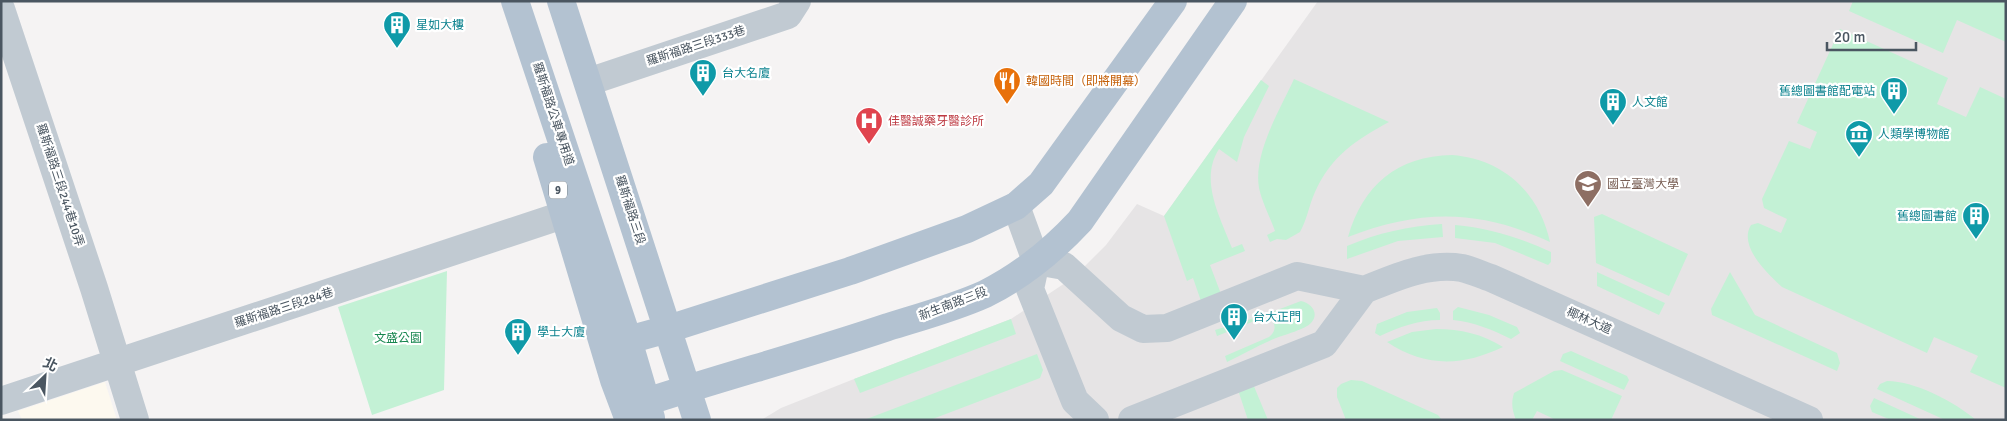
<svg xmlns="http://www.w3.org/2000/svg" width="2007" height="421" font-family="Signika,'Noto Sans TC',sans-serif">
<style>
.commercial{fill:#fdf9ef}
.education{fill:#e6e4e5}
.green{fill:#c3f1d5}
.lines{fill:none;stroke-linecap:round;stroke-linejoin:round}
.minor{stroke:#c1cad2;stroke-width:28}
.major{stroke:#b3c2d1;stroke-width:28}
.labels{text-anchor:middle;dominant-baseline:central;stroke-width:4.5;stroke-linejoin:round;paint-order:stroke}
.shield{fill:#fff;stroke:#808990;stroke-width:1}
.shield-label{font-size:11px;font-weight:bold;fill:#4a5661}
.culture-label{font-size:12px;fill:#0d838f;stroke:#fff;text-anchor:start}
.street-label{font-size:12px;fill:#4a5661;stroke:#fff}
.food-label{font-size:12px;fill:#c56008;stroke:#fff;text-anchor:start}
.health-label{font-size:12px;fill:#be3a42;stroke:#fff;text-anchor:start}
.education-label{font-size:12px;fill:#785e54;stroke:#fff;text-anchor:start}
.park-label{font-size:12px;fill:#17864f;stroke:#fff}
</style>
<rect width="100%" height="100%" fill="#f5f3f3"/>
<path class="commercial" d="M105 382 117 420H22L18 411Z"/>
<path class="education" d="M1318 1H2006V420H761L781 408 854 379 1011 319 1074 277 1106 245 1137 204 1164 216Z"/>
<path class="green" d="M1853 1H2006V42L1957 20 1943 53 1849 11Z
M1840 29 1948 78 1937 104 1966 117 1980 87 2006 99V388L1970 372 1978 356 1976 355 1934 337 1927 353 1782 287C1767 273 1738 246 1751 225L1758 223 1781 233 1787 219 1764 208 1762 199 1789 141 1810 149 1817 132 1797 123Z
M1294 79 1389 122C1356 140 1331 156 1315 192 1309 205 1307 220 1300 232L1286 240 1277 239 1270 242 1267 235 1275 231C1270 217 1262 202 1259 188 1253 153 1280 110 1294 79Z
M1261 80 1269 86 1244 137 1237 162 1219 149C1199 180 1220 217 1232 248L1242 244 1245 251 1210 265 1221 294 1201 301 1193 278 1187 281 1164 216Z
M1452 155C1503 159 1539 192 1550 242 1479 209 1421 209 1348 237 1363 185 1397 156 1452 155Z
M1602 214 1688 254 1669 296 1596 263 1594 217Z
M1442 224 1443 237 1398 241 1347 259V246C1378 233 1408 226 1442 224Z
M1455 225C1490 228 1520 238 1551 252V262L1548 265 1495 243 1455 238Z
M447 271 444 390 372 415 338 307Z
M1597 272 1665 303 1659 315 1597 286Z
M1730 272 1755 315 1837 353 1840 363 1837 371 1712 315 1711 309Z
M1301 301C1311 303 1320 313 1311 323 1306 329 1284 335 1276 338 1259 345 1243 354 1227 362L1225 356 1269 337C1279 329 1275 318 1262 318L1217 336 1215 330 1264 315Z
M1458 307 1489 315 1517 327 1520 333 1511 339C1493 330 1474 322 1453 320V311Z
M1437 308 1440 313V320C1418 320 1399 327 1380 336L1375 333 1377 324 1407 312Z
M1011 319 1016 334 860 393 854 379Z
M1436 329C1461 329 1482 334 1503 347 1463 366 1426 368 1387 342L1412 332Z
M1571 351 1627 376 1629 380 1624 390 1560 361 1563 354Z
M1037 354 1043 370 1040 378 930 420H864Z
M1562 370 1622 396 1611 420H1556L1537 411 1532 420H1516C1512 410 1511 403 1514 393L1554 371Z
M1351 380 1362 381 1438 415 1442 420H1346L1337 397V388L1341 384Z
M1887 381C1915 381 1955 402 1976 420H1945L1877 389 1880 384Z
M1253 384 1268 420H1248L1238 390Z
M1874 398 1922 420H1891L1872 412 1870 406Z"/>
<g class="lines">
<path class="minor" d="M1 9 94 288 135 420
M588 82 788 15 797 1
M1016 206 1036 261 1030 289 1075 401 1095 420
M1036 261 1064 266 1121 318 1143 329 1167 328 1297 276 1364 290
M1364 290C1394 278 1428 262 1462 268 1471 270 1482 275 1491 278L1809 420
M1 401 566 214
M1132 420 1324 344 1364 290"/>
<path class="major" d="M515 1 628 340 651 418
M561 1 697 420
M547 157 614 380 629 420
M628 340 668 329 850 271 967 229 1016 206 1041 184 1173 1
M646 402C726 376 808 354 888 327 920 317 954 308 985 294 1021 276 1053 250 1080 221L1233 1"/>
</g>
<defs>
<symbol id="building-pin" viewBox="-11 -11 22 30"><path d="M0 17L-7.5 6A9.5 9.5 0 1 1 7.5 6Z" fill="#0f9aa8" stroke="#fff"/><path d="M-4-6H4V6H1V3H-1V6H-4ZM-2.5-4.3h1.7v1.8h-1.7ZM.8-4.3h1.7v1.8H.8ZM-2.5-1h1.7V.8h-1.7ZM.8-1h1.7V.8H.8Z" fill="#fff"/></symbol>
<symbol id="restaurant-pin" viewBox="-11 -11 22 30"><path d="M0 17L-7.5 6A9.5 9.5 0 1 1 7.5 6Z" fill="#e8710a" stroke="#fff"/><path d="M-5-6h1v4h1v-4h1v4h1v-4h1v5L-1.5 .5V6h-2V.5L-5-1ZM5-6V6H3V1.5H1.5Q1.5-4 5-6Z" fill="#fff"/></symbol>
<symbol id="hospital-pin" viewBox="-11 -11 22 30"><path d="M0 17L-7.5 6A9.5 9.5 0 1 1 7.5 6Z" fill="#e0444e" stroke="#fff"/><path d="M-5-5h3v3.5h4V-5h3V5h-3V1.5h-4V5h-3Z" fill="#fff"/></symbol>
<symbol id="museum-pin" viewBox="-11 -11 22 30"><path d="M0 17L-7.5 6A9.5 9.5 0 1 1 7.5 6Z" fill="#0f9aa8" stroke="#fff"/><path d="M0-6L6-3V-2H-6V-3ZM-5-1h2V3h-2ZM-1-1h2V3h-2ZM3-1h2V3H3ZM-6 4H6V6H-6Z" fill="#fff"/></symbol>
<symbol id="university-pin" viewBox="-11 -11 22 30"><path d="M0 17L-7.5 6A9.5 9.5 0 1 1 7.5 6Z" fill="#8d6e63" stroke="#fff"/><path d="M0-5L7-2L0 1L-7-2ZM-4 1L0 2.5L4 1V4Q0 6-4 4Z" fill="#fff"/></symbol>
</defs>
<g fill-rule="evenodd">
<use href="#building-pin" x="381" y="9" width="32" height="43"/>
<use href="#building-pin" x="687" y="57" width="32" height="43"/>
<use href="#restaurant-pin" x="991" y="65" width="32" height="43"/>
<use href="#building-pin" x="1878" y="75" width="32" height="43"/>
<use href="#building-pin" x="1597" y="86" width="32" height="43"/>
<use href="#hospital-pin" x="853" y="105" width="32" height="43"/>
<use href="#museum-pin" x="1843" y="118" width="32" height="43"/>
<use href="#university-pin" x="1572" y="168" width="32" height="43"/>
<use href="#building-pin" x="1960" y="200" width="32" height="43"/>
<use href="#building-pin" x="1218" y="301" width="32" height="43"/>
<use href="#building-pin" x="502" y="316" width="32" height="43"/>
</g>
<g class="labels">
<rect class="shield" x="549" y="181.5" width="18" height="17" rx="4"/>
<g class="shield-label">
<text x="558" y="190">9</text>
</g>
<g class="culture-label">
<text x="416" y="25">星如大樓</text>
<text x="722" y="73">台大名廈</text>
<text x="1875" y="91" text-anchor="end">舊總圖書館配電站</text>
<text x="1632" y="102">人文館</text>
<text x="1878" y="134">人類學博物館</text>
<text x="1957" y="216" text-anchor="end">舊總圖書館</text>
<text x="1253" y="317">台大正門</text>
<text x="537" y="332">學士大廈</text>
</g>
<g class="street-label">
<text transform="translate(696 46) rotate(-18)">羅斯福路三段333巷</text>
<text transform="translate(553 114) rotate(72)">羅斯福路公車專用道</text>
<text transform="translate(60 185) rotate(72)">羅斯福路三段244巷10弄</text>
<text transform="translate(630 210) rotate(72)">羅斯福路三段</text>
<text transform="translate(953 304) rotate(-21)">新生南路三段</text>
<text transform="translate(284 308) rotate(-18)">羅斯福路三段284巷</text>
<text transform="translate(1589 321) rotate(24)">椰林大道</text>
</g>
<g class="food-label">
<text x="1026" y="81">韓國時間（即將開幕）</text>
</g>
<g class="health-label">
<text x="888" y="121">佳醫誠藥牙醫診所</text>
</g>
<g class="education-label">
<text x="1607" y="184">國立臺灣大學</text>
</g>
<g class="park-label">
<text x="398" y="338">文盛公園</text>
</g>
</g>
<rect width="2007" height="421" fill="none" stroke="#4a5661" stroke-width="5"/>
<g transform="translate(45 376) rotate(25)" stroke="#ffffff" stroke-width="4" paint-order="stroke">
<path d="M0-4L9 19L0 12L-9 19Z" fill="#4a5661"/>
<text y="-8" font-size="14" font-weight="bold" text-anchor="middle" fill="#4a5661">北</text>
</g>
<path d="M1827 42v8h89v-8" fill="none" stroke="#4a5661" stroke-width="2.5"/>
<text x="1834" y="42" font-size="15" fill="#4a5661" stroke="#ffffff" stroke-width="4" paint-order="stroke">20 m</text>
</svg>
